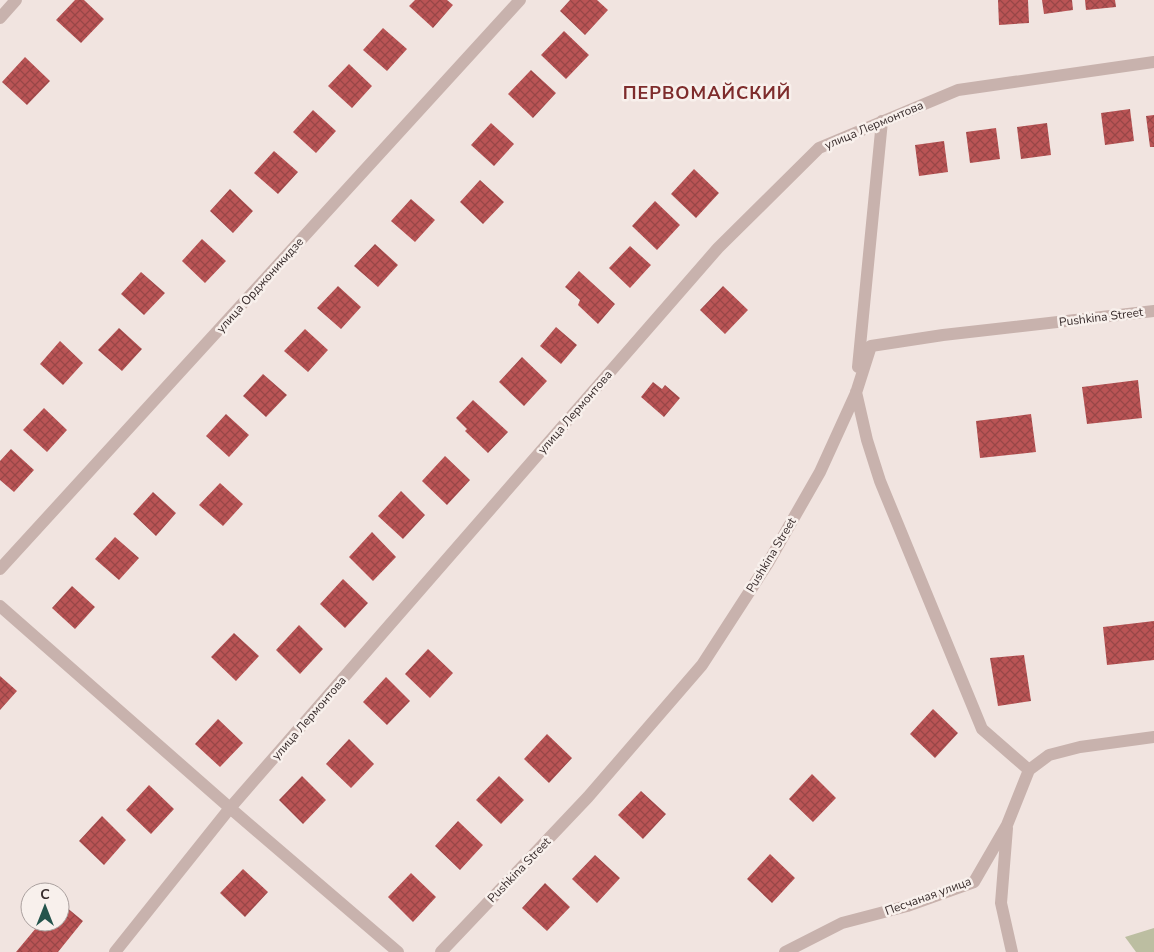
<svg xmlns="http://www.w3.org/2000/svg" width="1154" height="952" font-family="'Nunito Sans',sans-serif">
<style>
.green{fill:#bcbea1}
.building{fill:url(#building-cross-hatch)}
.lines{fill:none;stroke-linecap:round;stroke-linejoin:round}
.minor{stroke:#c8b2ad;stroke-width:12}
.labels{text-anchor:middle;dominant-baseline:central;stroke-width:5;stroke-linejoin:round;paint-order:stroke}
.street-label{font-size:12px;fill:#372b2b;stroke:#f8f0ec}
.district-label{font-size:18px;font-weight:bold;letter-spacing:1px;fill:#7e2c2c;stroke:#f8f0ec}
</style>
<defs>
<pattern id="building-cross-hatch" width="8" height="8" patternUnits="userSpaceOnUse" patternTransform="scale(1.25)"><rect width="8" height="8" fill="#ba5455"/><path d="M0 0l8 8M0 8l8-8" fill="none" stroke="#984647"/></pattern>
</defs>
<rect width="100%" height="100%" fill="#f1e4e0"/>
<path class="green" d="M1154 928V952H1136L1125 937Z"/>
<path class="building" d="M75 0H84L104 19 81 43 56 20Z
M415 0H447L453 5 433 28 409 6Z
M570 0H597L608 10 585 35 560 11Z
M998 0H1028L1029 23 999 25Z
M1042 0H1072L1073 10 1044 14Z
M1085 0H1115L1116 7 1086 10Z
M383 28 407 49 387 71 363 50Z
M564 31 589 55 566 79 541 55Z
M25 57 50 81 27 105 2 82Z
M349 64 372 86 352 108 328 86Z
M531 70 556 93 533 118 508 94Z
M1130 109 1134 141 1105 145 1101 113Z
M313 110 336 131 316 153 293 132Z
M1154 115V147H1150L1146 116Z
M491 123 514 144 494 166 471 145Z
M1047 123 1051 155 1021 159 1017 127Z
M996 128 1000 159 970 163 966 132Z
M944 141 948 172 919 176 915 145Z
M274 151 298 172 278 194 254 173Z
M694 169 719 193 696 218 671 194Z
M480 180 504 202 483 224 460 202Z
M230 189 253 211 233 233 210 211Z
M411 199 435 220 415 242 391 221Z
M655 201 680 225 657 250 632 226Z
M202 239 226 261 205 283 182 261Z
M375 244 398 265 378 287 354 266Z
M630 246 651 265 630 288 609 268Z
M579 271 615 304 598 324 578 305 580 300 565 287Z
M141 272 165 293 144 315 121 294Z
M338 286 361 307 341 329 317 308Z
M723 286 748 310 725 334 700 310Z
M556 327 577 345 561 364 540 346Z
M119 328 142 349 122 371 98 350Z
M305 329 328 350 308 372 284 351Z
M60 341 83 363 63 385 40 364Z
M522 357 547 381 524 406 499 382Z
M263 374 287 395 266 417 243 396Z
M1138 380 1142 418 1087 424 1082 387Z
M653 382 662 389 665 385 680 398 664 417 641 397Z
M473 400 508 432 488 453 465 431 467 429 456 418Z
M44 408 67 430 47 452 23 430Z
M226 414 249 435 229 457 206 436Z
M1031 414 1036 452 980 458 976 421Z
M11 449 34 470 14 492 0 480V461Z
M445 456 470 480 447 505 422 481Z
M220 483 243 504 223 526 199 505Z
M401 491 425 515 403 539 378 516Z
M153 492 176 513 156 536 133 514Z
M372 532 396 557 373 581 349 557Z
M115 537 139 558 119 580 95 559Z
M343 579 368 603 345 628 320 604Z
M72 586 95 607 75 629 52 608Z
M1154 621V660L1107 665 1103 627Z
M299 625 323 649 300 674 276 650Z
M234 633 259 656 236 681 211 657Z
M428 649 453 673 430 698 405 674Z
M1024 655 1031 701 998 706 990 658Z
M0 676 17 691 0 710Z
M386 677 410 701 387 725 363 702Z
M933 709 958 733 935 758 910 734Z
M218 719 243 743 220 767 195 744Z
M547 734 572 758 549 783 524 759Z
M349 739 374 764 351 788 326 764Z
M812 774 836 798 813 822 789 799Z
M302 776 326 800 303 824 279 800Z
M499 776 524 800 501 824 476 800Z
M149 785 174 809 151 834 126 810Z
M641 791 666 814 643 839 618 815Z
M102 816 126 840 104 865 79 841Z
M458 821 483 845 460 870 435 846Z
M770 854 795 878 772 903 747 879Z
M595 855 620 878 597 903 572 879Z
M243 869 268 892 245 917 220 893Z
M411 873 436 897 413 922 388 897Z
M545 883 570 907 547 931 522 908Z
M60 902 83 921 58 952H16L41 922H60Z"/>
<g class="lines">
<path class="minor" d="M0 18 16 0
M858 367 882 121
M856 392 867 440 880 481 982 729 1029 770
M0 569 520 0
M0 606 230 808 398 952
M1007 828 1001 903 1012 952
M115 952 230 808 718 248 819 148 958 90 1154 62
M441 952 588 797 702 665 768 563 820 472 856 393 871 346 943 335 1154 311
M785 952 842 923 907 906 974 882 1007 825 1029 770 1049 755 1080 747 1154 737"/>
</g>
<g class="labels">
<g class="street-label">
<text transform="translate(874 125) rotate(-23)">улица Лермонтова</text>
<text transform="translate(260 285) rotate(-48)">улица Орджоникидзе</text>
<text transform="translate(1101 317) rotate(-7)">Pushkina Street</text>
<text transform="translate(575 412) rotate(-49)">улица Лермонтова</text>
<text transform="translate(771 555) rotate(-59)">Pushkina Street</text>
<text transform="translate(309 718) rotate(-49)">улица Лермонтова</text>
<text transform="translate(519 870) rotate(-46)">Pushkina Street</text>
<text transform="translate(928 896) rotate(-20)">Песчаная улица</text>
</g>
<g class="district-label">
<text x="707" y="93">ПЕРВОМАЙСКИЙ</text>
</g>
</g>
<g transform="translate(45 907)"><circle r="24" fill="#f8f0ec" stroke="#aba19f"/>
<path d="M0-4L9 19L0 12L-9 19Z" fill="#24544c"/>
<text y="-8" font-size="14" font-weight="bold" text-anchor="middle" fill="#372b2b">С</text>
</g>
</svg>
